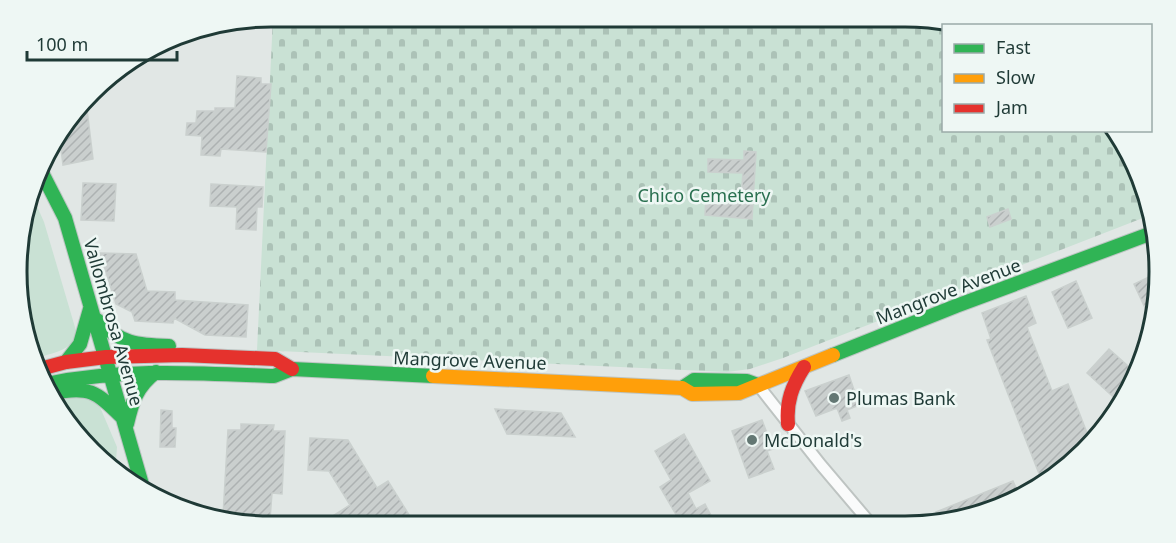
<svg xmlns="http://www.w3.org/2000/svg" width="1176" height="543" font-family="'Noto Sans',sans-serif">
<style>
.cemetery{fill:url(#cemetery-stones)}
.park{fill:#c9e1d4}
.building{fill:url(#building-hatch);stroke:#cad0ce;stroke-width:1.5}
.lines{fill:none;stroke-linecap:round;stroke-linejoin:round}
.street-casing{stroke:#bec4c2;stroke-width:14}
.fast-casing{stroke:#bdc5c3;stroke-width:16}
.slow-casing{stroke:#bdc5c3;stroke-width:16}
.jam-casing{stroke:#bdc5c3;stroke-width:16}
.street{stroke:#fafbfb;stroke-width:10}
.fast{stroke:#30b455;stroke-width:14}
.slow{stroke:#ff9f0a;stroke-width:14}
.jam{stroke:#e5322d;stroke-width:14}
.poi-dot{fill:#637773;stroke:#eef7f4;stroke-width:2}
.labels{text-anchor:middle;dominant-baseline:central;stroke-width:5;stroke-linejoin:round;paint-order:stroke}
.park-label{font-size:18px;fill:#2a7050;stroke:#eef7f4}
.street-label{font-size:18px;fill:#1f3a36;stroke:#eef7f4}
.poi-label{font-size:18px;fill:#1f3a36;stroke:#eef7f4;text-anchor:start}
.rim{fill:none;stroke:#1f3a36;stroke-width:3}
</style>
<defs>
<pattern id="cemetery-stones" width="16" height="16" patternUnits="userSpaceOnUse" patternTransform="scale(1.5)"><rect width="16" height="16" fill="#c9e1d4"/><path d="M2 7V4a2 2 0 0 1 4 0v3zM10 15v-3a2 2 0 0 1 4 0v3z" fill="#acc2b7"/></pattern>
<pattern id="building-hatch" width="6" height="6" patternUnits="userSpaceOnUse" patternTransform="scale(1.5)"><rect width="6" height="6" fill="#cacfce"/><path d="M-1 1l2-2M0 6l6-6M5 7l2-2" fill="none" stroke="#adb2b2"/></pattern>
</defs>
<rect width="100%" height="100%" fill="#e1e7e5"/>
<path class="cemetery" d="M273 17H905L950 25 944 26V130L1111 131 1140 174 1148 216 783 358 750 369 727 372 257 350Z"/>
<path class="park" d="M32 195 44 222 77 334C72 351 51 353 37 358L19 305 21 222Z
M82 396 93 400 100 407 117 447 116 461 119 473 104 463 52 401 65 397Z"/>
<path class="building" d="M237 76 261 78V84H271L266 152 221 149 220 156 201 155 202 136 186 135 187 123H196L197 111H215V108H235Z
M86 101 93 159 63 165 59 133Z
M744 151 756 152 752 219 705 215 706 196 741 198 743 173 708 172V159L744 160Z
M83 183 116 184 114 221 81 220Z
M211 184 263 187 262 207H257L256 230 236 229 237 207 210 206Z
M1008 209 1011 219 990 227 987 217Z
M100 253 136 254 147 291 175 292V300L248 305 246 337 205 335 174 318 173 323 135 321 132 312 116 304Z
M1149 277 1156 291 1152 307 1146 310 1134 284Z
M1076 281 1092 318 1068 328 1052 292Z
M1026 296 1036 323 1027 327 1052 391 1068 384 1091 443 1060 474 1043 484 987 340 991 339 982 313Z
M1109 349 1137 374 1120 403 1087 373Z
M849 375 859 405 847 410 850 418 842 421 837 408 816 416 805 391Z
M495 409 561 413 575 437 507 434Z
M161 410 172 411V428H176L175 447H160Z
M762 420 773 449 767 451 774 469 749 478 732 431Z
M241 424 274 425 273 431H285L282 494 272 493 270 519 223 516 228 430H241Z
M684 434 710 481 688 493 696 509 705 504 716 525H682L660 487 671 480 655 451Z
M310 438 348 440 377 488 388 481 416 526H333L328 519 350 505 329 471 308 470Z
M1013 481 1020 497 1002 507 940 524 936 512Z"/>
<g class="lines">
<defs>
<path id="street" d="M758 385 821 465 871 524"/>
<path id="fast" d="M41 171 65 218 143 488
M97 320C122 344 136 345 169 346
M833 355 956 306 1152 233
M66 362 80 344 90 309
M46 384C122 368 197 373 274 376L292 369 433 376
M682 388 694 380 747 381 758 385
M52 393C90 386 95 391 122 417
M127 424C132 402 137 386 156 372"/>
<path id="slow" d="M433 376 682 388 692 394 739 393 833 355"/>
<path id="jam" d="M40 369 66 362 106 357 182 355 275 359 292 369
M788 424C786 402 792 386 804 367"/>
</defs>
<use href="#street" class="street-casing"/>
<use href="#fast" class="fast-casing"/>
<use href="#slow" class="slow-casing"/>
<use href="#jam" class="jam-casing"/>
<use href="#street" class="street"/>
<use href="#fast" class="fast"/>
<use href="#slow" class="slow"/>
<use href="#jam" class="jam"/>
</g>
<g class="poi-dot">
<circle cx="834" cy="398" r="6"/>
<circle cx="752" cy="440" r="6"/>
</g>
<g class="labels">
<g class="park-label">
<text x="704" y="195">Chico Cemetery</text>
</g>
<g class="street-label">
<text transform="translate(948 291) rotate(-21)">Mangrove Avenue</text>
<text transform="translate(114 322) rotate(74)">Vallombrosa Avenue</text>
<text transform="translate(470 360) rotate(2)">Mangrove Avenue</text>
</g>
<g class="poi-label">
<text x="846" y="398">Plumas Bank</text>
<text x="764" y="440">McDonald's</text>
</g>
</g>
<path d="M0 0H1176V543H0ZM271 27H905A244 244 0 0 1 1149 271V272A244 244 0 0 1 905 516H271A244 244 0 0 1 27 272V271A244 244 0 0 1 271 27Z" fill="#eef7f4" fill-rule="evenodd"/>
<path class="rim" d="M271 27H905A244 244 0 0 1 1149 271V272A244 244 0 0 1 905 516H271A244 244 0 0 1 27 272V271A244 244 0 0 1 271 27Z"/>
<rect x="942" y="24" width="210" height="108" fill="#eef7f4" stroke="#9baba8" stroke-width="1.5"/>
<rect x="954" y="44" width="30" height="9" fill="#30b455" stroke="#9baba8" stroke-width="1.5"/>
<text x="996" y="54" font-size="18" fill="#1f3a36">Fast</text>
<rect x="954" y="74" width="30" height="9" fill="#ff9f0a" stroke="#9baba8" stroke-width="1.5"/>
<text x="996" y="84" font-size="18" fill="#1f3a36">Slow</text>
<rect x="954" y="104" width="30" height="9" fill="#e5322d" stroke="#9baba8" stroke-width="1.5"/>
<text x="996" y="114" font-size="18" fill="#1f3a36">Jam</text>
<path d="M27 51v9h150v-9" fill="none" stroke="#1f3a36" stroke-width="3"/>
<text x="36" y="51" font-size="18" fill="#1f3a36" stroke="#eef7f4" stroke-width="4.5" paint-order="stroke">100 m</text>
</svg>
